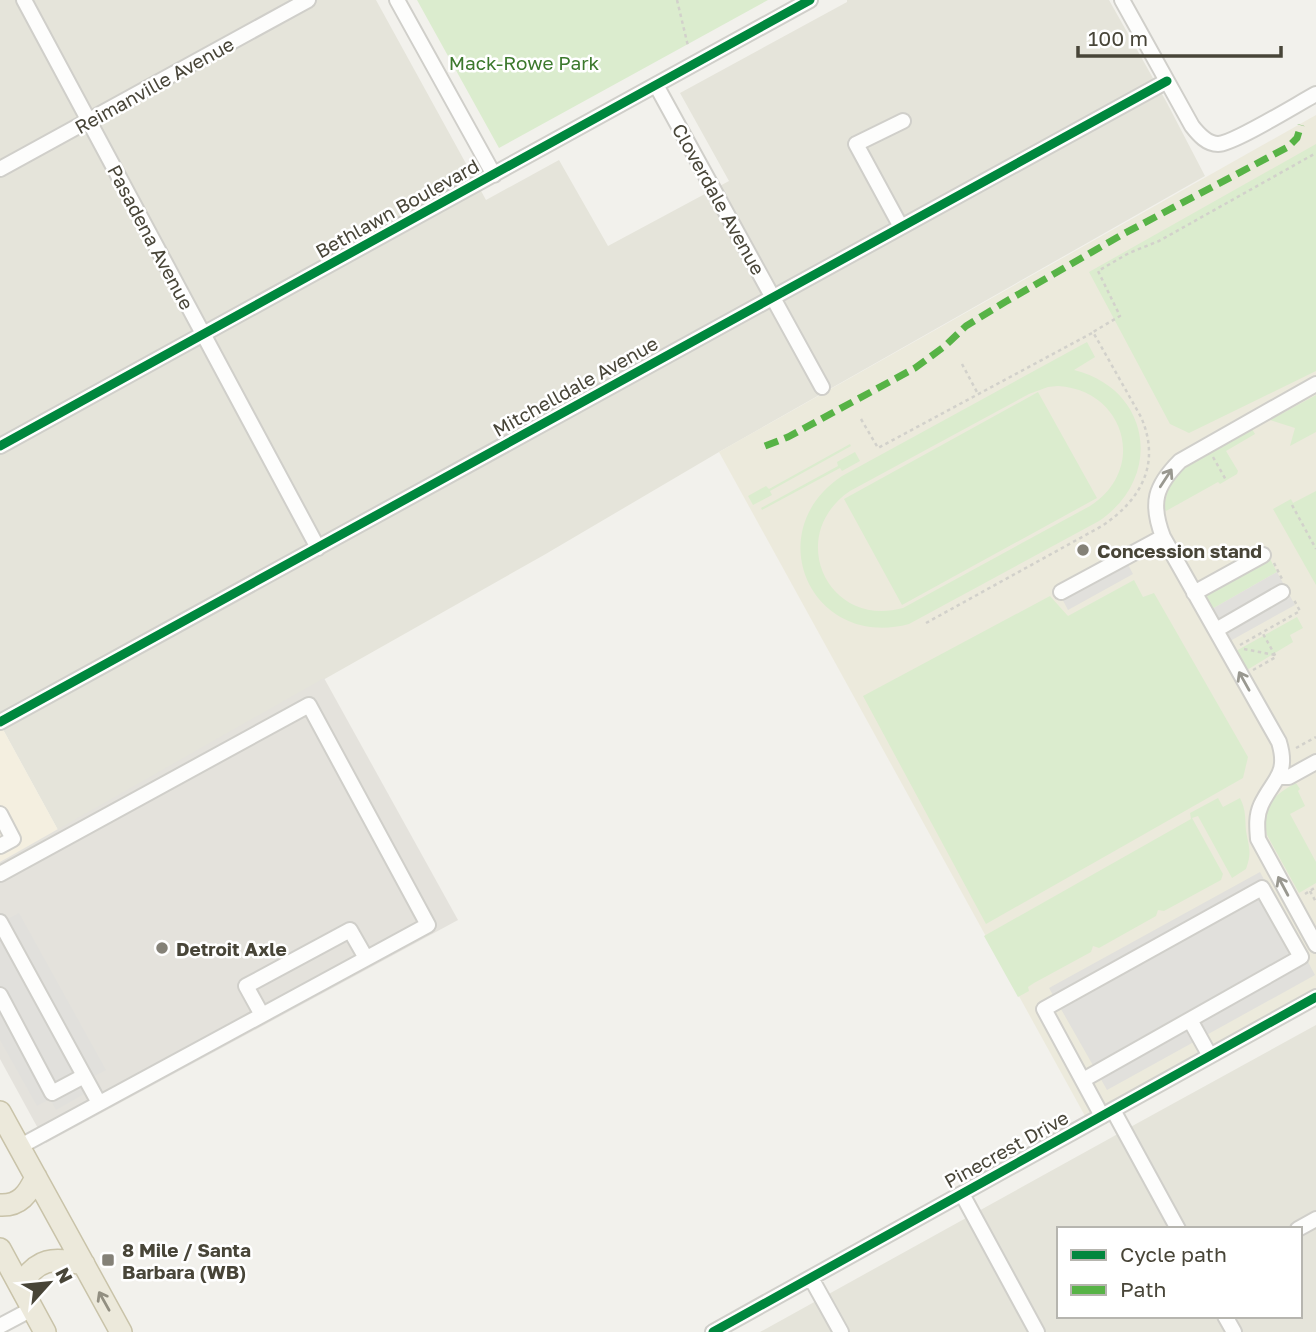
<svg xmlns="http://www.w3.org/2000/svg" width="1316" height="1332" font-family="'Golos Text',sans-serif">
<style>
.residential{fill:#e5e4da;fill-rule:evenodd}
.commercial{fill:#f4efe0}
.industrial{fill:#e4e2dc}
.education{fill:#eceadc}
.green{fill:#dbecce;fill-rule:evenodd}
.parking{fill:#e1e0dc}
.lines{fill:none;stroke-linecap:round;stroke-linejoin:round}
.minor-casing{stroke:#d0cfca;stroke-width:18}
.highway-casing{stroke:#c9c3a9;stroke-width:24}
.path{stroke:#d2d1cb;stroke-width:2.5;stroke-dasharray:3.5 3.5;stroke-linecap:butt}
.minor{stroke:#fdfdfc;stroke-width:14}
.highway{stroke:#ece9db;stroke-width:21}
.quiet{stroke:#57b346;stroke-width:7;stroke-dasharray:14 7;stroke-linecap:butt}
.cycleway-casing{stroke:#fff;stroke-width:13}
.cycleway{stroke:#00873e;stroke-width:9}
.oneway{stroke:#999890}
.oneway2{stroke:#928f81}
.poi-dot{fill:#848177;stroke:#fff;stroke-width:2.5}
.labels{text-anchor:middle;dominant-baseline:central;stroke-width:5;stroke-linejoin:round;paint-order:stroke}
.park-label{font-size:19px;fill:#3c792d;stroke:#fff}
.street-label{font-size:19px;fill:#484538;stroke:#fff}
.poi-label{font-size:19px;font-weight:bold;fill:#484538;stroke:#fff;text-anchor:start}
</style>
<rect width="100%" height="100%" fill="#f2f1ec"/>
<path class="residential" d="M0 0H376L486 200 559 160 608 246 729 181 680 93 847 2V0H1109L1167 103 1205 176 719 452 544 555 58 830 0 724Z
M1316 1025V1332H760L1125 1130ZM1059 1229H1300V1316H1059Z"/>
<path class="commercial" d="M0 724 58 830 0 862Z"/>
<path class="industrial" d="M324 678 458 920 46 1143 0 1059V862Z"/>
<path class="education" d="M1316 115V999L1090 1125 719 452Z"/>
<path class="green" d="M417 0H768L499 148Z
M1316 144V371L1189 433 1170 424 1089 272Z
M1087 342 1095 357 1074 370C1151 389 1164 477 1099 521L909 624C812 650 758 532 842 476ZM1058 386C1125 390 1148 469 1090 506L903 608C827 629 785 535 850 491L1029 394 1048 387Z
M1038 392 1097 498 902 605 844 499Z
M1316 395V432L1290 446 1295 428 1270 420Z
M1252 429 1255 434 1226 451 1238 471 1237 474 1220 484 1218 482 1166 511 1164 508C1167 490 1171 479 1185 467Z
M850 444 851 446 770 491 772 495 753 505 748 496 766 486 769 489Z
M855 452 860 461 842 471 840 468 762 510 761 508 838 466 837 462Z
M1316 491V585L1273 509 1291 499 1293 503Z
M1270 559 1277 572 1212 609 1205 596Z
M1134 580 1143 597 1154 593 1248 757 1243 778 986 924 863 696 1050 596 1068 616Z
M1297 617 1303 628 1290 635 1293 642 1247 670 1236 651Z
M1296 783 1300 789 1298 791 1305 806 1290 814 1316 862V883L1299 893 1267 835C1261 807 1273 795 1296 783Z
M1218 798 1223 807 1240 798C1246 810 1245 817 1246 831 1249 848 1252 852 1246 869L1232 878 1198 816 1192 818 1223 874 1221 880 1164 911 1158 910 1156 916 1099 948 1093 946 1091 952 1034 983 1028 987 1029 991 1018 997 984 936 1191 819 1190 813Z"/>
<path class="parking" d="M1122 553 1133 574 1068 610 1057 589Z
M1277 572 1295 605 1230 641 1212 609Z
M1260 872 1315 975 1107 1090 1049 988Z
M19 913 106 1070 93 1077 98 1086 56 1110 50 1099 37 1106 0 1040V923Z"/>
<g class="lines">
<defs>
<path id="minor" d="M24 0 318 548
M397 0 494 175
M1122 0 1192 126C1199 135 1207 144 1218 144 1233 144 1299 103 1316 94
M656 85 822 387
M0 169 308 0
M901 227 856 144 903 121
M1316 384 1180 461C1155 486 1150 503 1163 537L1279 742C1289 775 1273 779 1261 805 1256 816 1257 827 1258 839L1316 945
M0 446 810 0
M1061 592 1163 537
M1194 593 1263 555
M1216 630 1282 592
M0 722 1167 81
M1278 777H1289L1316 762
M0 814 13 839 0 846
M0 874 309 705 428 925 19 1147
M0 922 99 1103
M0 995 52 1093 84 1076
M262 1015 246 986 350 930 366 958
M1190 1020 1210 1056
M1083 1080 1301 957 1262 888 1044 1009 1102 1116
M1113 1110 1178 1229
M962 1194 1037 1332
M1298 1229 1316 1219
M811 1278 841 1332
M1225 1316 1234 1332
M0 1326 32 1309
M713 1332 1316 997"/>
<path id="highway" d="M0 1112 121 1332
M0 1205C20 1206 28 1194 36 1177
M0 1249 45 1332
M20 1286C38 1257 52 1258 84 1264"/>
</defs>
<use href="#minor" class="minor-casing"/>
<use href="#highway" class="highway-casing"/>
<path class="path" d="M677 0 688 46
M962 364 978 394
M861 419 878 448 1092 333
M1213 457 1226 480
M1292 505 1316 549
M1274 563 1282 579
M926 623 1102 526C1142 499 1161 463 1141 417L1093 332 1120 316 1098 271 1129 253 1159 241 1316 153
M1240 645 1300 611 1294 600
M1244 649 1275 655
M1253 670 1276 657 1262 632
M1296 748 1316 737
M1310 891 1316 902
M1305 894 1316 887"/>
<use href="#minor" class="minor"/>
<use href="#highway" class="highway"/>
<path class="quiet" d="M765 446 788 437 915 368 945 346 966 326 1005 302 1125 233 1288 147 1297 138 1301 125"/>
<defs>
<path id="cycleway" d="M0 446 810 0
M0 722 1167 81
M713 1332 1316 997"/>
</defs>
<use href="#cycleway" class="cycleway-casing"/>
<use href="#cycleway" class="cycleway"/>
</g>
<defs><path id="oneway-shaft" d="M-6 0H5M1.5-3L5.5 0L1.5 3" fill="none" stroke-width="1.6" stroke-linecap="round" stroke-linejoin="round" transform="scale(1.75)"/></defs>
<g class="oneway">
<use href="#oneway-shaft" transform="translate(1166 478) rotate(-57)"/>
<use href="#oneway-shaft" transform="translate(1244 681) rotate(-119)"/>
<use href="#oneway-shaft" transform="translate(1283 886) rotate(-118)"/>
</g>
<use class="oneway2" href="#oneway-shaft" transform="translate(104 1301) rotate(-119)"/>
<g class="poi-dot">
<circle cx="1083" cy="550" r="7"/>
<circle cx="162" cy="948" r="7"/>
<rect x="101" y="1253" width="14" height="14" rx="3.5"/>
</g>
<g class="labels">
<g class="park-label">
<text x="524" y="62">Mack-Rowe Park</text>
</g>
<g class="street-label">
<text transform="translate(154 85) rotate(-29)">Reimanville Avenue</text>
<text transform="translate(719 199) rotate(61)">Cloverdale Avenue</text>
<text transform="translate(397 208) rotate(-29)">Bethlawn Boulevard</text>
<text transform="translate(151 237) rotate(62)">Pasadena Avenue</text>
<text transform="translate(575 386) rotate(-29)">Mitchelldale Avenue</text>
<text transform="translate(1006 1149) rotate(-29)">Pinecrest Drive</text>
</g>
<g class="poi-label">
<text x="1097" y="550">Concession stand</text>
<text x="176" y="948">Detroit Axle</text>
<text x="122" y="1249">8 Mile / Santa<tspan x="122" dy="22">Barbara (WB)</tspan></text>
</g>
</g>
<rect x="1057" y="1227" width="245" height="91" fill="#ffffff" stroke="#b6b5af" stroke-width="2"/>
<rect x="1071" y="1250" width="35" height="10" fill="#00873e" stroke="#b6b5af" stroke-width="2"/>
<text x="1120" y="1262" font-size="21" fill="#484538">Cycle path</text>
<rect x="1071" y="1285" width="35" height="10" fill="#57b346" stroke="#b6b5af" stroke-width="2"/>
<text x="1120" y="1297" font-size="21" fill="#484538">Path</text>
<g transform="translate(49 1283) rotate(63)" stroke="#ffffff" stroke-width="5" paint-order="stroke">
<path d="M0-5L12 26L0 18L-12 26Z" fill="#484538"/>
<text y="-10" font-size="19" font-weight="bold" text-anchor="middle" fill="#484538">N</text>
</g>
<path d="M1078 46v10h203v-10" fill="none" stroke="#484538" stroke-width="3.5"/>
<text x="1088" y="46" font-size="21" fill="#484538" stroke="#ffffff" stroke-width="5" paint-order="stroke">100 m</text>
</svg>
